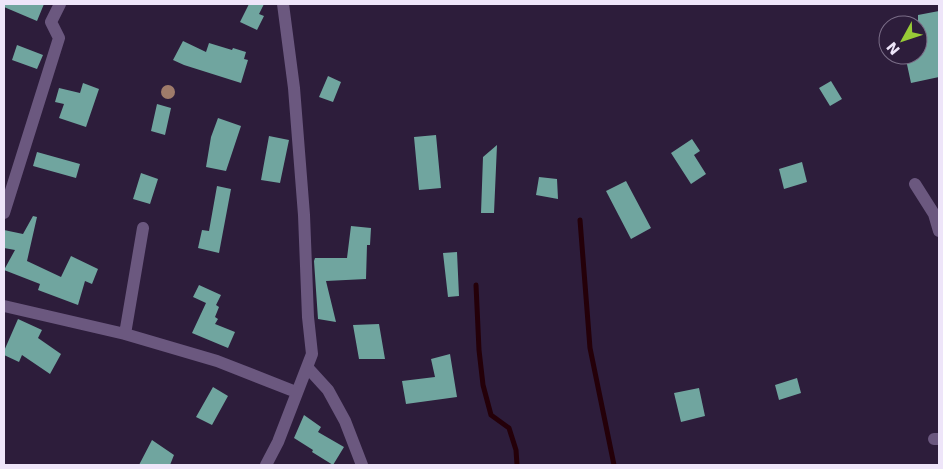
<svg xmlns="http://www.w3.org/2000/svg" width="943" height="469" font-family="'DejaVu Sans',sans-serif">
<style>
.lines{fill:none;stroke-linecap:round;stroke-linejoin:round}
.stream{stroke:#240009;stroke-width:5}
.building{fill:#70a59f}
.minor{stroke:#6b587f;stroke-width:12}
.tree{fill:#9f7b6a}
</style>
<rect width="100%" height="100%" fill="#2d1d3b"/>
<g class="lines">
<path class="stream" d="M580 220 590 348 614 465
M476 285 479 350 483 385 491 415 509 428 516 450 517 465"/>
</g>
<path class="building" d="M4 4H44L37 21 4 7Z
M249 4H264L259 14 264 16 257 30 240 22Z
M939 11V77L911 83 905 55H918V15Z
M183 41 206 52 209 43 232 50 233 48 246 52 244 59 248 60 241 83 184 65 173 60Z
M17 45 43 55 37 69 12 60Z
M328 76 341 82 333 102 319 97Z
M831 81 842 99 830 106 819 88Z
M83 83 99 89 86 127 59 118 64 104 55 102 59 88 80 93Z
M157 104 171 108 165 135 151 131Z
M218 118 241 126 226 171 206 167 211 137Z
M436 135 441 188 419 190 414 137Z
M269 136 289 140 280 183 261 180Z
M692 139 700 151 694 155 706 174 691 184 671 153Z
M497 145 494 213H481L483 157Z
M37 152 80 164 76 178 33 166Z
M802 162 807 182 784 189 779 169Z
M141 173 158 179 150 204 133 199Z
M539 177 557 179 558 199 536 195Z
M626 181 651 228 631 239 606 191Z
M217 186 231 189 219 253 198 248 202 230 209 231Z
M33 216 37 217 27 261 61 277 71 256 98 269 92 284 85 281 78 305 38 290 40 284 4 270 15 250 4 248V230L23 234Z
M351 226 371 228 370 245H367L366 279 326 281 336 322 318 319 314 261 315 258H347Z
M457 252 459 296 448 297 443 253Z
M199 285 221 295 216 305 219 307 215 317 218 319 215 324 235 332 228 348 192 333 206 303 193 297Z
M18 319 42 330 38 338 61 354 50 374 22 355 19 362 4 355V351Z
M379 324 385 359H359L353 325Z
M450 354 457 397 406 404 402 381 435 377 431 359Z
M797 378 801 393 779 400 775 385Z
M213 387 228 396 212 425 196 417Z
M699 388 705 416 681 422 674 393Z
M304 415 321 427 318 432 344 447 333 465 312 452 313 450 294 438Z
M152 440 174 455 170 465H139Z"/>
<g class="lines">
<path class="minor" d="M915 184 934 214 939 231
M4 213 59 38 51 22 60 4
M4 306 125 334 217 361 296 392
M125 334 143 228
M307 367 328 390 345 421 362 465
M934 439H939
M266 465 278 442 312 354 308 317 304 215 294 88 283 4"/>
</g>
<circle class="tree" cx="168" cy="92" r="7"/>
<rect width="943" height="469" fill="none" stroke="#eee5f9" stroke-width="10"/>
<g transform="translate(903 40) rotate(230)"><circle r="24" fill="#2d1d3b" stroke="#7a6d87"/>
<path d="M0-4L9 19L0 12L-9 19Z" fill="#98cb37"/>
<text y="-8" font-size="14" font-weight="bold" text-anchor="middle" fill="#eee5f9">N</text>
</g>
</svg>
